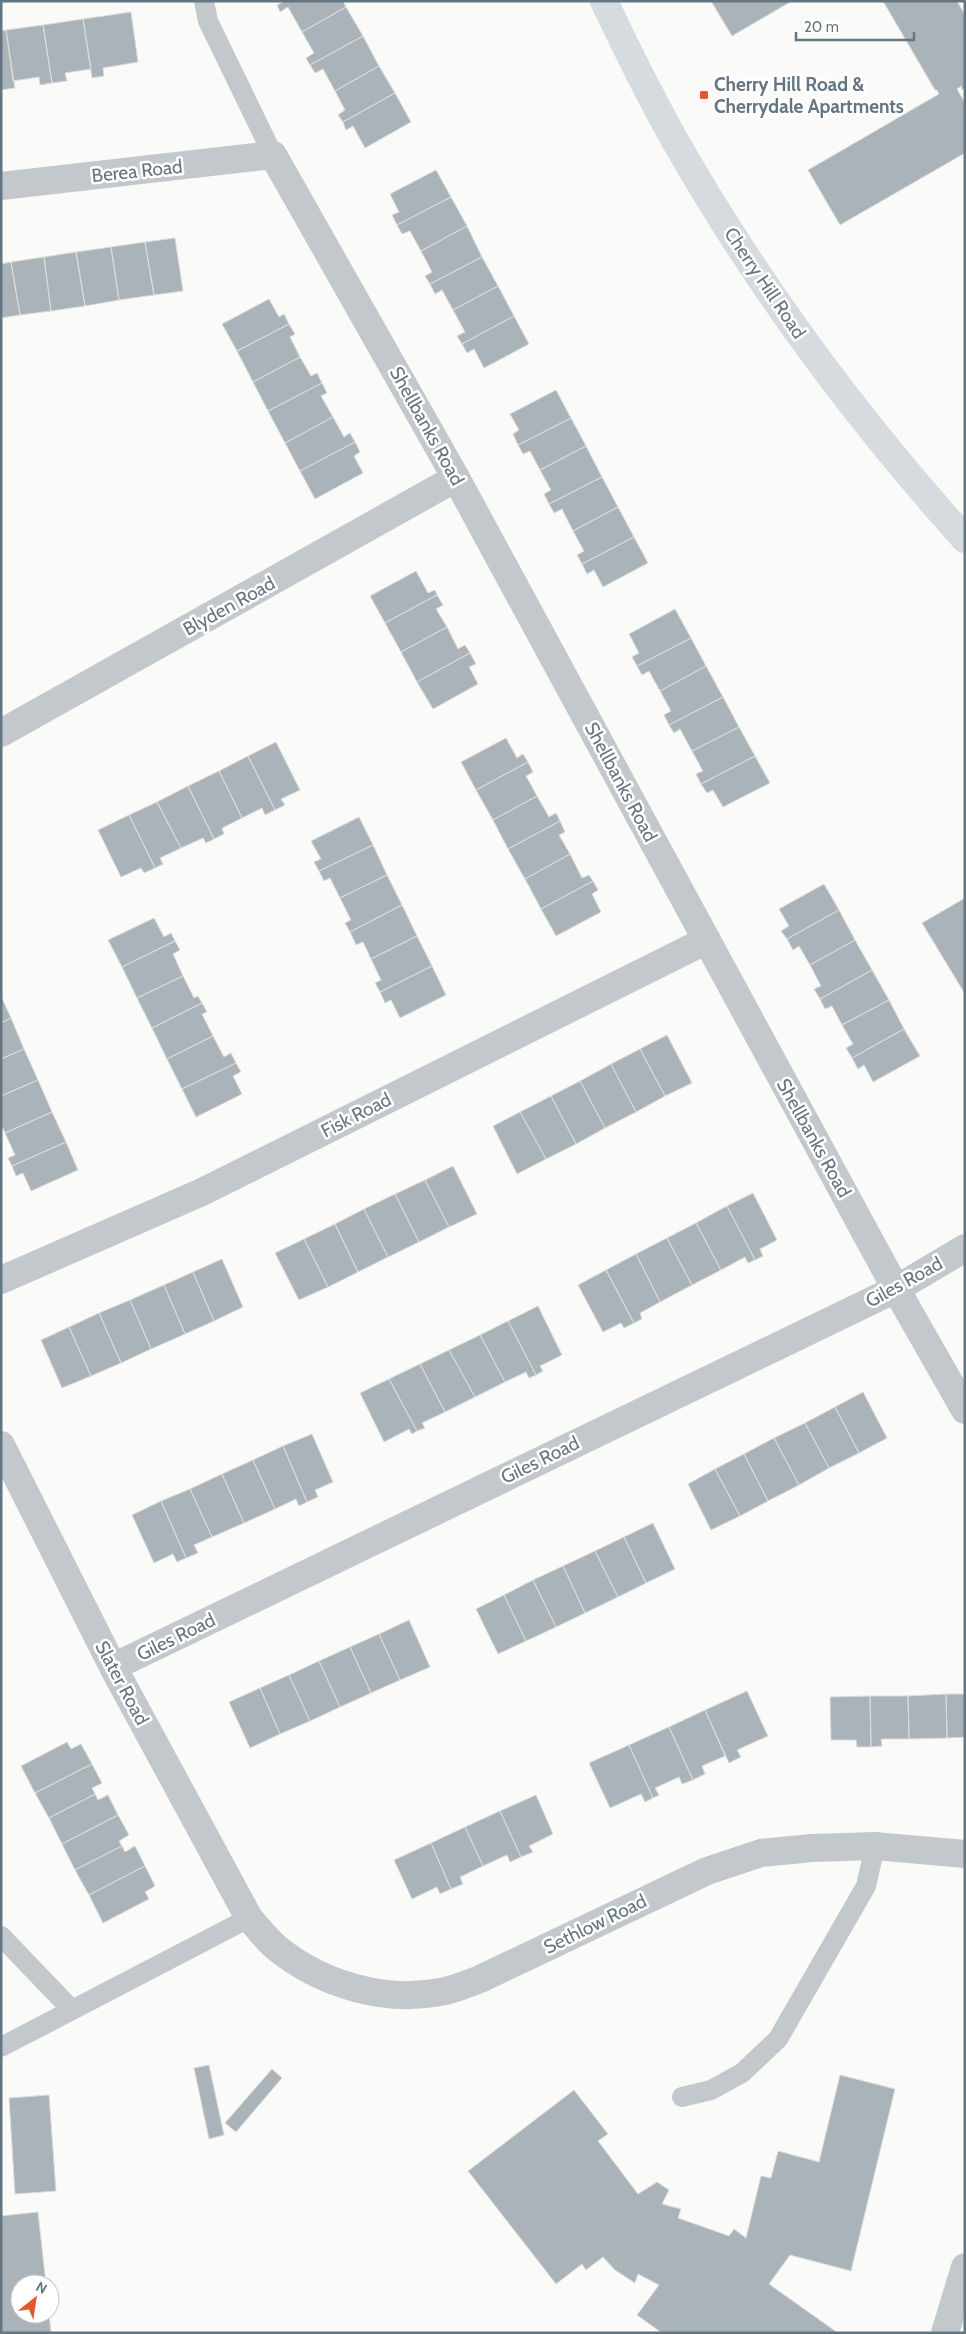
<svg xmlns="http://www.w3.org/2000/svg" width="966" height="2334" font-family="Cabin,sans-serif">
<style>
.building{fill:#aab3b9;stroke:#dcdcda}
.lines{fill:none;stroke-linecap:round;stroke-linejoin:round}
.lane{stroke:#c3c8cc;stroke-width:20}
.street{stroke:#c3c8cc;stroke-width:28}
.secondary{stroke:#d6dbdf;stroke-width:28}
.poi-dot{fill:#e4572e;stroke:#fff;stroke-width:2}
.labels{text-anchor:middle;dominant-baseline:central;stroke-width:5;stroke-linejoin:round;paint-order:stroke}
.poi-label{font-size:19px;font-weight:bold;fill:#657683;stroke:#fff;text-anchor:start}
.street-label{font-size:19px;fill:#657683;stroke:#fff}
</style>
<rect width="100%" height="100%" fill="#fafaf8"/>
<path class="building" d="M285 1H343L346 7 302 32 288 7 280 12 277 5Z
M711 1H792L732 36Z
M883 1H957L965 15V88L962 90 961 86 957 89 965 103V153L840 225 808 170 939 94 937 90H935Z
M346 7 363 36 310 65 306 58 314 53 302 32Z
M131 12 138 62 103 68 104 76 92 78 83 19Z
M83 19 91 69 65 73 67 81 52 83 43 25Z
M43 25 52 83 40 85 39 77 13 81 6 30Z
M6 30 15 88 1 90V31Z
M363 36 379 66 335 91 323 69 315 73 310 65Z
M379 66 395 93 343 122 338 115 345 110 335 91Z
M395 93 411 122 365 148 353 126 346 130 343 122Z
M436 170 451 197 397 225 392 215 399 212 390 194Z
M451 197 467 226 421 251 410 231 402 234 397 225Z
M467 226 482 257 430 284 425 276 432 272 421 251Z
M175 238 183 291 154 295 145 242Z
M145 242 154 295 119 300 111 247Z
M111 247 119 300 85 306 76 252Z
M76 252 85 306 51 311 44 257Z
M44 257 51 311 20 315 11 262Z
M482 257 498 286 453 310 442 290 435 294 430 284Z
M11 262 20 315 1 318V264Z
M498 286 514 316 462 344 457 336 465 332 453 310Z
M269 299 279 317 284 314 289 324 237 351 222 324Z
M514 316 529 344 484 368 474 349 467 353 462 344Z
M289 324 295 334 290 337 300 357 253 382 237 351Z
M300 357 311 376 317 373 322 383 268 411 253 382Z
M322 383 327 393 321 396 333 417 285 443 268 411Z
M556 390 571 418 518 445 513 434 519 430 510 414Z
M333 417 344 437 350 433 355 442 300 471 285 443Z
M571 418 586 446 540 470 530 451 523 454 518 445Z
M355 442 360 452 354 456 363 473 315 499 300 471Z
M586 446 602 477 549 504 544 494 551 490 540 470Z
M602 477 618 507 573 531 562 509 554 513 549 504Z
M618 507 634 537 582 564 577 555 584 551 573 531Z
M634 537 648 563 603 587 594 570 587 574 582 564Z
M416 571 428 593 435 590 437 595 385 623 370 596Z
M437 595 443 605 436 609 447 627 401 652 385 623Z
M675 609 691 638 637 666 632 657 639 653 629 634Z
M447 627 458 649 465 645 470 653 417 682 401 652Z
M691 638 706 666 660 691 649 671 642 675 637 666Z
M470 653 476 664 469 667 478 684 433 709 417 682Z
M706 666 723 697 669 725 664 715 671 711 660 691Z
M723 697 739 727 692 751 680 729 674 733 669 725Z
M739 727 755 756 701 784 696 774 703 771 692 751Z
M506 738 517 758 523 754 528 762 476 790 461 762Z
M276 742 300 790 281 799 285 805 275 810 248 756Z
M248 756 275 810 265 815 262 808 242 818 219 771Z
M755 756 770 783 723 807 713 790 707 793 701 784Z
M528 762 533 772 526 776 537 796 493 820 476 790Z
M219 771 242 818 222 828 224 834 214 839 188 786Z
M188 786 214 839 206 843 203 838 181 848 157 802Z
M537 796 549 817 556 813 560 821 508 849 493 820Z
M157 802 181 848 160 858 163 864 155 868 129 815Z
M129 815 155 868 144 873 141 868 121 877 98 830Z
M359 817 373 845 319 871 314 862 321 859 311 841Z
M560 821 565 832 559 835 570 854 525 879 508 849Z
M373 845 387 875 340 898 330 878 324 881 319 871Z
M570 854 582 878 589 875 593 881 541 909 525 879Z
M387 875 402 905 350 932 345 923 351 920 340 898Z
M593 881 598 890 592 894 601 912 556 936 541 909Z
M824 884 839 910 787 939 781 931 789 926 779 909Z
M965 898V994L922 923Z
M402 905 417 936 371 959 363 942 356 945 350 932Z
M839 910 855 940 810 965 799 946 793 950 787 939Z
M154 918 164 937 171 933 175 941 122 967 108 940Z
M417 936 432 966 380 992 375 983 381 980 371 959Z
M855 940 872 970 820 999 814 989 821 986 810 965Z
M175 941 180 950 173 954 183 976 137 998 122 967Z
M432 966 446 995 400 1018 391 1000 385 1003 380 992Z
M872 970 889 1000 842 1025 832 1006 825 1009 820 999Z
M183 976 194 998 198 996 202 1003 152 1028 137 998Z
M1 996 11 1018 1 1023Z
M889 1000 904 1029 852 1058 846 1048 853 1044 842 1025Z
M202 1003 207 1012 202 1014 213 1036 167 1059 152 1028Z
M11 1018 24 1049 1 1059V1023Z
M904 1029 920 1056 873 1082 864 1065 858 1069 852 1058Z
M667 1035 692 1083 665 1096 640 1049Z
M213 1036 224 1057 231 1053 236 1063 182 1089 167 1059Z
M24 1049 38 1080 1 1096V1059Z
M640 1049 665 1096 636 1112 611 1064Z
M236 1063 241 1072 233 1076 242 1094 196 1117 182 1089Z
M611 1064 636 1112 605 1128 580 1081Z
M38 1080 52 1112 5 1133 1 1124V1096Z
M580 1081 605 1128 576 1144 551 1096Z
M551 1096 576 1144 546 1159 520 1112Z
M52 1112 66 1142 12 1166 8 1158 15 1155 5 1133Z
M520 1112 546 1159 517 1174 493 1126Z
M66 1142 78 1170 31 1191 23 1173 16 1176 12 1166Z
M453 1166 477 1214 449 1227 425 1180Z
M425 1180 449 1227 419 1242 395 1194Z
M753 1193 777 1240 760 1249 763 1256 755 1260 727 1206Z
M395 1194 419 1242 388 1257 364 1209Z
M727 1206 755 1260 748 1263 745 1257 721 1270 696 1223Z
M364 1209 388 1257 358 1272 335 1224Z
M696 1223 721 1270 692 1285 667 1238Z
M335 1224 358 1272 328 1287 304 1239Z
M667 1238 692 1285 660 1302 636 1254Z
M304 1239 328 1287 299 1300 275 1253Z
M636 1254 660 1302 640 1313 642 1319 634 1323 606 1270Z
M222 1259 243 1307 214 1321 193 1272Z
M606 1270 634 1323 624 1328 621 1323 603 1332 578 1285Z
M193 1272 214 1321 185 1334 164 1285Z
M164 1285 185 1334 151 1349 130 1300Z
M130 1300 151 1349 121 1363 99 1313Z
M538 1306 562 1355 540 1366 543 1371 536 1375 508 1321Z
M99 1313 121 1363 91 1376 69 1327Z
M508 1321 536 1375 529 1378 526 1372 505 1382 480 1335Z
M69 1327 91 1376 62 1388 41 1340Z
M480 1335 505 1382 475 1397 449 1350Z
M449 1350 475 1397 445 1412 420 1364Z
M420 1364 445 1412 422 1423 425 1428 417 1431 389 1379Z
M389 1379 417 1431 412 1434 409 1429 384 1442 360 1393Z
M863 1392 887 1438 859 1453 835 1407Z
M835 1407 859 1453 829 1468 805 1423Z
M805 1423 829 1468 799 1485 774 1438Z
M312 1434 333 1482 315 1490 318 1497 307 1502 283 1446Z
M774 1438 799 1485 768 1501 744 1454Z
M283 1446 307 1502 299 1506 296 1499 275 1509 253 1460Z
M744 1454 768 1501 740 1516 715 1469Z
M253 1460 275 1509 244 1523 222 1474Z
M715 1469 740 1516 711 1530 688 1484Z
M222 1474 244 1523 212 1537 190 1489Z
M190 1489 212 1537 194 1545 198 1553 186 1558 161 1501Z
M161 1501 186 1558 177 1562 173 1554 154 1563 132 1515Z
M653 1523 675 1569 646 1583 624 1537Z
M624 1537 646 1583 618 1597 595 1551Z
M595 1551 618 1597 585 1613 563 1566Z
M563 1566 585 1613 556 1627 533 1580Z
M533 1580 556 1627 526 1641 504 1595Z
M504 1595 526 1641 498 1654 476 1609Z
M409 1620 430 1667 400 1680 379 1634Z
M379 1634 400 1680 371 1693 350 1647Z
M350 1647 371 1693 340 1707 319 1661Z
M319 1661 340 1707 310 1721 289 1675Z
M289 1675 310 1721 280 1734 260 1688Z
M260 1688 280 1734 250 1748 229 1702Z
M747 1691 768 1736 737 1750 741 1757 729 1763 705 1710Z
M946 1694H965V1737L947 1738Z
M946 1694 947 1738 909 1739 908 1696Z
M870 1696H908L909 1739H881L882 1746 871 1747Z
M870 1696 871 1747H857L856 1740H831L830 1697Z
M705 1710 725 1756 702 1766 705 1774 693 1780 669 1727Z
M669 1727 693 1780 682 1784 679 1777 655 1788 659 1795 653 1798 629 1745Z
M67 1742 71 1749 81 1744 92 1764 35 1793 21 1766Z
M629 1745 653 1798 645 1802 641 1794 610 1808 589 1763Z
M92 1764 102 1783 92 1788 95 1794 49 1818 35 1793Z
M95 1794 98 1800 108 1795 118 1815 62 1844 49 1818Z
M536 1795 553 1834 529 1846 533 1852 521 1857 500 1811Z
M500 1811 521 1857 510 1862 507 1855 483 1866 465 1827Z
M118 1815 129 1835 119 1841 122 1846 75 1870 62 1844Z
M465 1827 483 1866 460 1877 463 1884 451 1889 431 1843Z
M431 1843 451 1889 440 1894 437 1887 412 1899 394 1860Z
M122 1846 125 1852 135 1846 145 1866 89 1895 75 1870Z
M145 1866 155 1886 145 1892 149 1899 103 1923 89 1895Z
M209 2065 224 2135 209 2139 194 2068Z
M272 2069 282 2078 236 2132 225 2123Z
M840 2075 895 2089 851 2271 790 2255 769 2284 838 2333H662L637 2315 659 2285 638 2274 635 2283 615 2270 603 2257 586 2270 582 2264 556 2284 468 2171 574 2090 608 2134 598 2141 638 2194 657 2182 669 2190 662 2204 681 2209 678 2218 729 2236 734 2229 746 2238 761 2176 771 2178 778 2151 819 2162Z
M49 2095 56 2191 15 2194 9 2098Z
M38 2212 46 2284H20V2314H49L51 2333H1V2216Z"/>
<g class="lines">
<path class="lane" d="M204 1 208 21 273 155
M1 1936 72 2010
M1 2047 249 1918
M682 2097 711 2090 742 2073 778 2039 866 1886 875 1846"/>
<path class="street" d="M1 186 273 155 456 478 896 1289 965 1410
M1 733 456 478
M1 1280 202 1192 707 940
M1 1445 113 1667 249 1918C258 1928 267 1940 278 1949 322 1984 384 2003 440 1992 453 1990 467 1984 480 1979L707 1871 761 1853 812 1848 875 1846 965 1854
M113 1667 896 1289 965 1248
M945 2333 965 2267"/>
<path class="secondary" d="M604 1C626 48 649 94 674 139 756 283 854 416 965 539"/>
</g>
<rect class="poi-dot" x="699" y="90" width="10" height="10" rx="2.5"/>
<g class="labels">
<g class="poi-label">
<text x="714" y="84">Cherry Hill Road &amp;<tspan x="714" dy="22">Cherrydale Apartments</tspan></text>
</g>
<g class="street-label">
<text transform="translate(137 171) rotate(-6)">Berea Road</text>
<text transform="translate(765 283) rotate(56)">Cherry Hill Road</text>
<text transform="translate(427 426) rotate(61)">Shellbanks Road</text>
<text transform="translate(229 606) rotate(-29)">Blyden Road</text>
<text transform="translate(621 782) rotate(62)">Shellbanks Road</text>
<text transform="translate(356 1115) rotate(-27)">Fisk Road</text>
<text transform="translate(814 1138) rotate(61)">Shellbanks Road</text>
<text transform="translate(904 1282) rotate(-29)">Giles Road</text>
<text transform="translate(540 1460) rotate(-26)">Giles Road</text>
<text transform="translate(176 1637) rotate(-26)">Giles Road</text>
<text transform="translate(122 1683) rotate(62)">Slater Road</text>
<text transform="translate(595 1924) rotate(-26)">Sethlow Road</text>
</g>
</g>
<rect width="966" height="2334" fill="none" stroke="#657683" stroke-width="5"/>
<g transform="translate(35 2299) rotate(30)"><circle r="24" fill="#ffffff" stroke="#c1c8cd"/>
<path d="M0-4L9 19L0 12L-9 19Z" fill="#e4572e"/>
<text y="-8" font-size="14" font-weight="bold" text-anchor="middle" fill="#657683">N</text>
</g>
<path d="M796 32v8h118v-8" fill="none" stroke="#657683" stroke-width="2.5"/>
<text x="804" y="32" font-size="15" fill="#657683" stroke="#ffffff" stroke-width="4" paint-order="stroke">20 m</text>
</svg>
